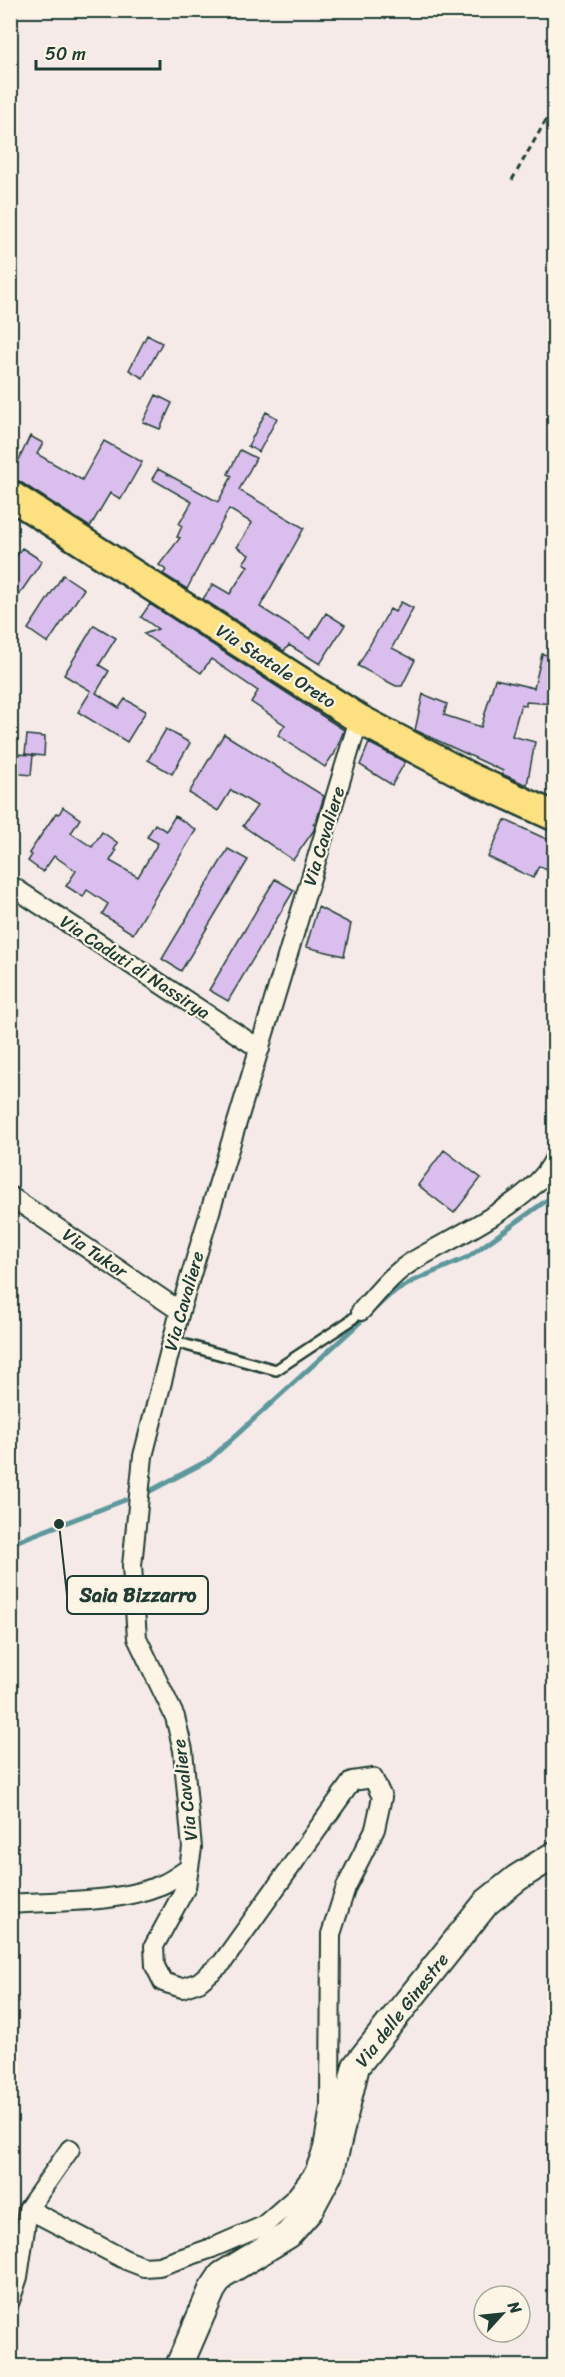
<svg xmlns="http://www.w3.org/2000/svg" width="565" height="2377" font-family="Sriracha,sans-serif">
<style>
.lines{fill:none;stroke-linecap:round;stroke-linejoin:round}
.stream{stroke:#5d989d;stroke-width:5}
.building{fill:#dabfee;stroke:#1f3d34;stroke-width:1.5}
.lane-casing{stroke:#1f3d34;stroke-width:14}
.street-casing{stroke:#1f3d34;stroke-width:22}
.secondary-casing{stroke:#1f3d34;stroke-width:30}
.primary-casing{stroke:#1f3d34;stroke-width:33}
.path{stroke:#1f3d34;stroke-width:3;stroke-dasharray:6 4.5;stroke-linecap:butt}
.lane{stroke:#fcf5e5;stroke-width:9}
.street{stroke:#fcf5e5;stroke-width:18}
.secondary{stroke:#fcf5e5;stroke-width:26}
.primary{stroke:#fde080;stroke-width:28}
.labels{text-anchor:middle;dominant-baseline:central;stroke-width:4.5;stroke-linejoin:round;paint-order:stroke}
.street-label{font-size:18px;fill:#1f3d34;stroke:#fcf5e5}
.leader{fill:none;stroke:#1f3d34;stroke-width:2}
.callout-dot{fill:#1f3d34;stroke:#fcf5e5;stroke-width:2}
.callout{fill:#fcf5e5;stroke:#1f3d34;stroke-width:2}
.callout-label{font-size:20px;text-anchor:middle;font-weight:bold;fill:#1f3d34}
</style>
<rect width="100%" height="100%" fill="#f5eae7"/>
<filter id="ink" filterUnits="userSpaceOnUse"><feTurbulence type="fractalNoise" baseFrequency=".0167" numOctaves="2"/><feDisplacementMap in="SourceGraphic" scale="12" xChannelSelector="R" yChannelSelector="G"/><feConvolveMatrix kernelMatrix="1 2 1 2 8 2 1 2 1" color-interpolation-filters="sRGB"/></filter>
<g filter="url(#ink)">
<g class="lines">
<path class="stream" d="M150 1491 209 1460 391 1294 413 1281 468 1257 554 1195
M10 1544 125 1500"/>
</g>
<path class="building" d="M147 335 162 343 143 378 129 370Z
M156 395 172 403 160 429 143 422Z
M266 412 277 418 259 452 248 446Z
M30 436 43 443 37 454 82 480 104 441 142 462 121 499 110 493 90 527 19 481 10 479Z
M240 450 256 458 239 490 304 528 260 607 310 639 326 613 345 625 320 664 289 645 284 651 203 599 213 584 230 594 248 566 243 563 249 555 237 547 252 523 229 509 187 589 163 574 166 570 159 565 180 538 177 537 182 526 179 524 192 502 152 479 158 469 218 502 232 476 228 474Z
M22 548 42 561 10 608V565Z
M63 575 84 589 48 643 28 629Z
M401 602 413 608 392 648 415 660 402 686H396L358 666 390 609 395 612Z
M150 604 344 730 334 755 332 756 325 767 278 735 285 725 251 702 258 691 211 659 201 673 144 634 158 629 141 617Z
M94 625 116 638 99 665 109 671 96 693 119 708 125 699 146 711 127 742 78 712 91 691 64 675Z
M542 654 555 656V704L526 702V706L521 704 512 736 535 742 527 785 502 774 503 771 415 730 423 694 447 704 444 715 481 727 495 679 534 688Z
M166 729 190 743 172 774 148 760Z
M224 734 324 796 317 819 313 824 315 825 314 830 293 860 243 826 257 806 231 790 218 811 189 793Z
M27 735 45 737 44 756 25 754Z
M369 743 405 762 392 785 360 765Z
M15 754 33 755 31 775 13 773Z
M63 807 80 819 71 833 92 847 102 832 118 843 114 850 116 851 110 861 138 877 158 843 147 837 155 824 166 831 175 816 196 830 133 934 102 914 108 904 87 890 83 897 66 886 76 871 54 856 43 872 28 861 32 855 29 853 56 813 59 814Z
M505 820 555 843V855L547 870 539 866 533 878 488 857Z
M228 849 248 860 181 971 162 959Z
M275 879 294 890 228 1001 209 990Z
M318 907 351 924 344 956 306 947Z
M444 1150 481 1178 454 1213 418 1185Z"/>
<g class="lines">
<defs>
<path id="lane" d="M172 1341 276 1370 350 1321 361 1311"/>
<path id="street" d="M10 885 260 1049
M10 1196 180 1311
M361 1311C376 1295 391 1275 410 1263 449 1239 536 1201 554 1159
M10 1904C61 1900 114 1904 161 1885 171 1881 180 1874 189 1868
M70 2149 28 2209 126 2260 144 2267 159 2266 212 2248 263 2226 295 2198 314 2173 323 2148 330 2107 331 1934 346 1887 375 1829 382 1797 373 1778 352 1781 222 1963 199 1982 182 1988 163 1982 155 1966 154 1946 186 1887 192 1848 183 1750 175 1717 137 1638 132 1566 143 1456 180 1311 359 719
M10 2301 18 2277 28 2209"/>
<path id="secondary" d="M179 2366 212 2290 222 2275 288 2235 309 2211 331 2170 356 2066 487 1902 517 1878 554 1855"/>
<path id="primary" d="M10 495 359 719 473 779 554 816"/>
</defs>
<use href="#lane" class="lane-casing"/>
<use href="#street" class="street-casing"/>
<use href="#secondary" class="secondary-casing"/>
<use href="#primary" class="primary-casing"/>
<path class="path" d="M512 180 554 106"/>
<use href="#lane" class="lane"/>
<use href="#street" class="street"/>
<use href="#secondary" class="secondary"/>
<use href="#primary" class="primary"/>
</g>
</g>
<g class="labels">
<g class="street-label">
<text transform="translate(276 666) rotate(33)">Via Statale Oreto</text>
<text transform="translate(324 836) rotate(-73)">Via Cavaliere</text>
<text transform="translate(135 967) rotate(33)">Via Caduti di Nassirya</text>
<text transform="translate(95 1253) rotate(34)">Via Tukor</text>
<text transform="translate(184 1301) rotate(-74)">Via Cavaliere</text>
<text transform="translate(185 1790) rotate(-97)">Via Cavaliere</text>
<text transform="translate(402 2010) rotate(-52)">Via delle Ginestre</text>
</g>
</g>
<path class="leader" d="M59 1524L67 1595"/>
<circle class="callout-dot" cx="59" cy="1524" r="6"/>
<rect class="callout" x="67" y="1576" width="141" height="38" rx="6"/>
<g class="callout-label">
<text x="138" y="1602">Saia Bizzarro</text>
</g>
<rect width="565" height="2377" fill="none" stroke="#fcf5e5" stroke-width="36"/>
<rect x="18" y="18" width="529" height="2341" fill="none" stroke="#1f3d34" stroke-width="2" filter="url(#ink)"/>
<g transform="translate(502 2314) rotate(63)"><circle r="28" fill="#fcf5e5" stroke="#a4ab9e" stroke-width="1.5"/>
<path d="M0-4.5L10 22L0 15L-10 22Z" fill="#1f3d34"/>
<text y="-9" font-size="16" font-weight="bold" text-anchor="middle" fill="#1f3d34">N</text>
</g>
<path d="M36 60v9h124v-9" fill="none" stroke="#1f3d34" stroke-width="3"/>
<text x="45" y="60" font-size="18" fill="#1f3d34" stroke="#fcf5e5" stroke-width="4.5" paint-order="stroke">50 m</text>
</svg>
